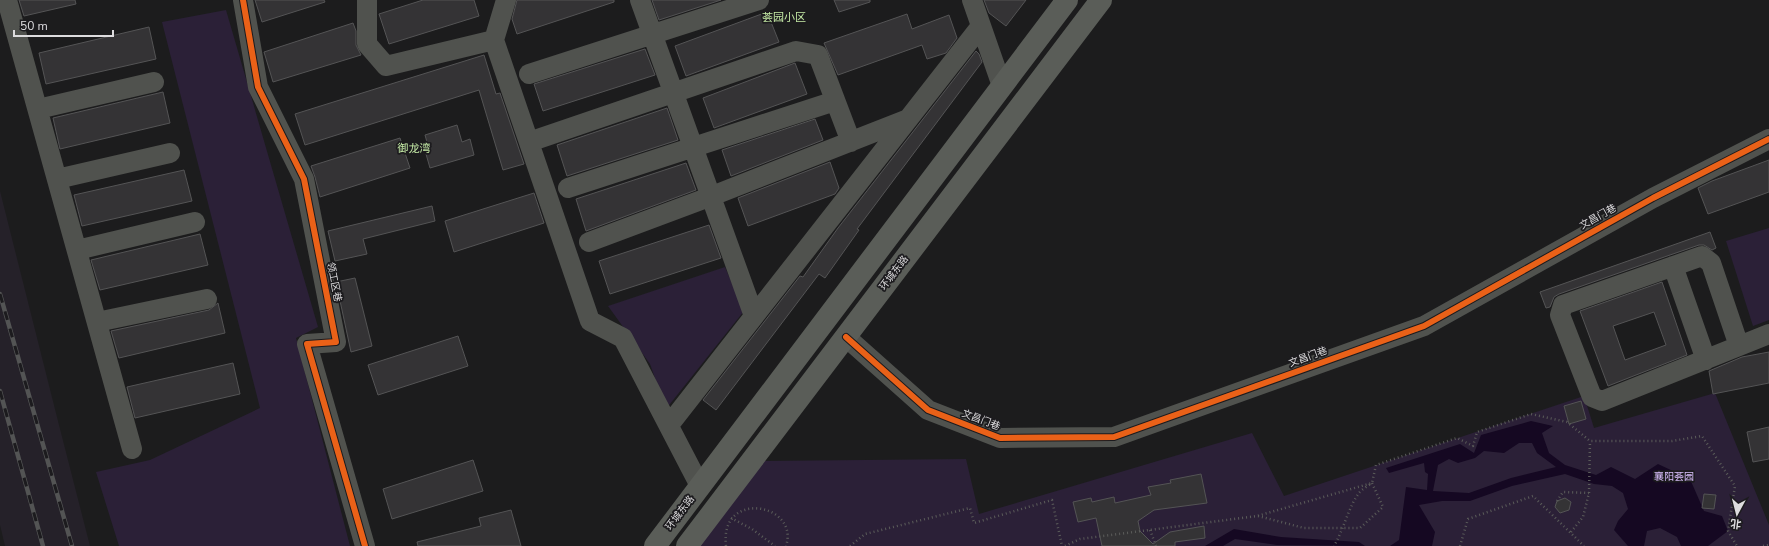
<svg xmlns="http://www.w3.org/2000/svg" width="1769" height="546" font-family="'Nunito Sans','Noto Sans SC',sans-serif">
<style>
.built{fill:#252129}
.green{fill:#2b2037}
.water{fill:#150822;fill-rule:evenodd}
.building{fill:#343335;stroke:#545455;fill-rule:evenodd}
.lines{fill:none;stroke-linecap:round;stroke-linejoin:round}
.path{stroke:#5b5c5a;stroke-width:2.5;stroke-dasharray:1 3;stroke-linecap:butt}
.minor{stroke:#50524e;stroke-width:20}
.major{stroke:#5a5d58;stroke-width:22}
.rail-casing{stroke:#535454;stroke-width:4.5}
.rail{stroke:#1c1b1e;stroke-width:3;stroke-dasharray:9;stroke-linecap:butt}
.cycleway-casing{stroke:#1c1b1e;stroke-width:8}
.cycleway{stroke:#ea6118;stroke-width:6}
.labels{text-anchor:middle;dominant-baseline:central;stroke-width:3.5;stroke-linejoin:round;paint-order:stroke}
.street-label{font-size:10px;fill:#dddcde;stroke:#1c1b1e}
.park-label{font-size:10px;fill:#d9befc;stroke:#1c1b1e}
.neighbourhood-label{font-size:11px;fill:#c6eca7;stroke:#1c1b1e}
</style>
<rect width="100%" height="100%" fill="#1c1c1d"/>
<path class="built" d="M0 191 59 425 90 546H5L0 525Z"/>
<path class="green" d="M226 10 318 327 296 338 350 546H119L96 472 150 460 260 408 162 22Z
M1769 228V320L1753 326 1726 241Z
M725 267 744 311 666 409 650 364 608 306Z
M1715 393 1769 525V546H687L751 461 966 459 979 514 1252 433 1284 496 1584 396 1594 428Z"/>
<path class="water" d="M1531 421 1553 426 1542 433 1549 453 1565 465 1596 475 1611 467 1635 479 1658 464 1690 479 1704 511 1722 516 1728 531 1708 546H1681L1677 537 1660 528 1647 531 1644 546H1628L1614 530 1618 521 1628 509 1623 493 1612 486 1594 484 1565 474 1512 486 1470 501H1442L1419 505 1435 532 1432 546H1390L1399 540 1406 487 1427 490 1428 474 1425 472 1424 463 1389 473 1386 468 1460 444 1474 453 1481 435ZM1519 443H1532L1537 453 1556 467 1511 478 1469 493 1433 491 1438 465 1449 459 1458 463 1475 458 1484 451 1504 453Z
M1234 529 1281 537 1359 542 1365 546 1277 545 1235 539 1223 546H1205Z"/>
<path class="building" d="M19 0H75L76 4 24 16Z
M255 0H324L325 2 262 22Z
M423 0H474L479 16 389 44 379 14Z
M517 0H614V2L517 34 512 19Z
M652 0H721L659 20Z
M834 0H870V2L839 12Z
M984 0H1026L1006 26 989 13Z
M767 12 779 42 686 76 675 46Z
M907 14 912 29 949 15 957 38 946 53 927 59 922 45 838 75 824 43Z
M353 23 356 31V45L361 55 273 82 264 52Z
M149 27 156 59 46 84 39 53Z
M645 49 655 75 543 111 534 84Z
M976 51 979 54 982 62 857 229 859 230 825 278 819 274 716 410 703 400 800 276 803 277 838 228Z
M484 55 496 94 500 93 524 164 503 170 479 90 305 145 295 114Z
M795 63 807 94 714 128 703 98Z
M163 92 170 123 60 149 53 118Z
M667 108 678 140 567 176 557 145Z
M815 119 823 140 731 176 722 150Z
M457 125 462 142 470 139 474 155 430 168 426 154 430 153 425 135Z
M400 138 410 168 320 197 315 177 311 166Z
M1769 160V192L1708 214 1698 188 1712 181Z
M830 162 839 188 835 194 748 226 738 198Z
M686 163 696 190 586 231 576 199Z
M184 170 192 201 82 226 74 195Z
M534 193 544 223 454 252 445 221Z
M432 206 435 221 363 239 367 254 335 261 328 231Z
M709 225 721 258 610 294 599 261Z
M1710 232 1716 248 1712 250 1704 245H1699L1670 255 1559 294 1554 297 1550 307 1546 308 1540 292Z
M200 234 208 265 100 290 91 260Z
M355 278 372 346 351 352 336 282Z
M1662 282 1687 355 1608 386 1580 311ZM1654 312 1666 345 1625 360 1613 326Z
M218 303 225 333 119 358 111 331 209 310Z
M458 336 468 366 378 395 368 365Z
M1769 352V383L1713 394 1709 371 1742 357Z
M233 363 240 394 135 418 127 387Z
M1581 401 1586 419 1569 424 1564 406Z
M1769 427V459L1753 462 1747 432Z
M473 460 483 491 392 519 383 489Z
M1201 474 1207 503 1154 510 1138 521 1140 531 1153 544 1170 532 1204 526 1205 538 1175 542V546H1102L1096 518 1078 522 1073 502 1091 498 1092 502 1114 497 1115 503 1151 495 1148 487 1171 483 1170 480Z
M1704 494 1716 495 1714 509 1702 508Z
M1565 498 1571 502 1569 510 1560 513 1555 507 1557 501Z
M511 510 521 546H418L417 542 481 526 479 518Z"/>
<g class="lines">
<path class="path" d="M1557 501 1563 492 1589 493
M1258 516 1304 528H1360L1383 507 1372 483C1368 486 1362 489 1359 493 1349 506 1343 531 1334 546
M731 518 752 529 775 546
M1150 530 1156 546
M1571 532 1583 517 1589 493 1590 441
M726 546C719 489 800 503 786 546
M850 546 865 534 970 508 974 523 1052 500 1062 546
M1065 546 1080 539 1257 516 1372 483 1376 465 1457 438 1473 446 1477 432 1531 414 1567 422 1590 441H1672L1702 436 1735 486 1728 531 1737 546
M1460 546 1468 519 1533 496 1584 546
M1763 546 1769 545"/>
<path class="minor" d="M7 0 132 449
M243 0 258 87 304 179 336 342 307 344 365 546
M367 0V44L386 66 494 40
M506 0 494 40 590 321 623 338 700 486
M640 0 754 316
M972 0 1002 86
M529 74 759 0
M38 109 154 82
M529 142 796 51 818 55 851 142
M57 179 170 153
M568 188 835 101
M589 242 712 196 908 119
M77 250 195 222
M1673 266 1706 360
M97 322 207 299
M846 337 928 410 1000 438 1114 437 1424 326 1653 198 1769 139
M1739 346 1711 263 1702 256 1563 305 1560 315 1592 397 1602 401 1769 334
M669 425 981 26"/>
<path class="major" d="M655 546 1067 0
M687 546 1101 0"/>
<defs>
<path id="rail" d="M0 294 72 546
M0 391 43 546"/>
</defs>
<use href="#rail" class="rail-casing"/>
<use href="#rail" class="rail"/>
<defs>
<path id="cycleway" d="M243 0 258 87 304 179 336 342 307 344 365 546
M846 337 928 410 1000 438 1114 437 1424 326 1653 198 1769 139"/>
</defs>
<use href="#cycleway" class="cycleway-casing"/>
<use href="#cycleway" class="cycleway"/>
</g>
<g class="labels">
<g class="street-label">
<text transform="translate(1598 217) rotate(-29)">文昌门巷</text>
<text transform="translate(894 273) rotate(-53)">环城东路</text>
<text transform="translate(334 282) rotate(79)">领工区巷</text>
<text transform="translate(1308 357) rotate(-20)">文昌门巷</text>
<text transform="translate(981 420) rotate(21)">文昌门巷</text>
<text transform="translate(680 513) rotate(-53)">环城东路</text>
</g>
<g class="park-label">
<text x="1674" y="477">襄阳荟园</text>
</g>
<g class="neighbourhood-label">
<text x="784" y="17">荟园小区</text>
<text x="414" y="148">御龙湾</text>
</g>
</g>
<g transform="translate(1737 514) rotate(187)" stroke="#1c1b1e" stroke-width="3" paint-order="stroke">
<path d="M0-3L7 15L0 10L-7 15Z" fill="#dddcde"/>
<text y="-6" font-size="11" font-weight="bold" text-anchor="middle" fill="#dddcde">北</text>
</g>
<path d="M14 30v6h99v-6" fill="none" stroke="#dddcde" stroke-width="2"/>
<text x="20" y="30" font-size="12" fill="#dddcde" stroke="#1c1b1e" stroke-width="3" paint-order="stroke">50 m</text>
</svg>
